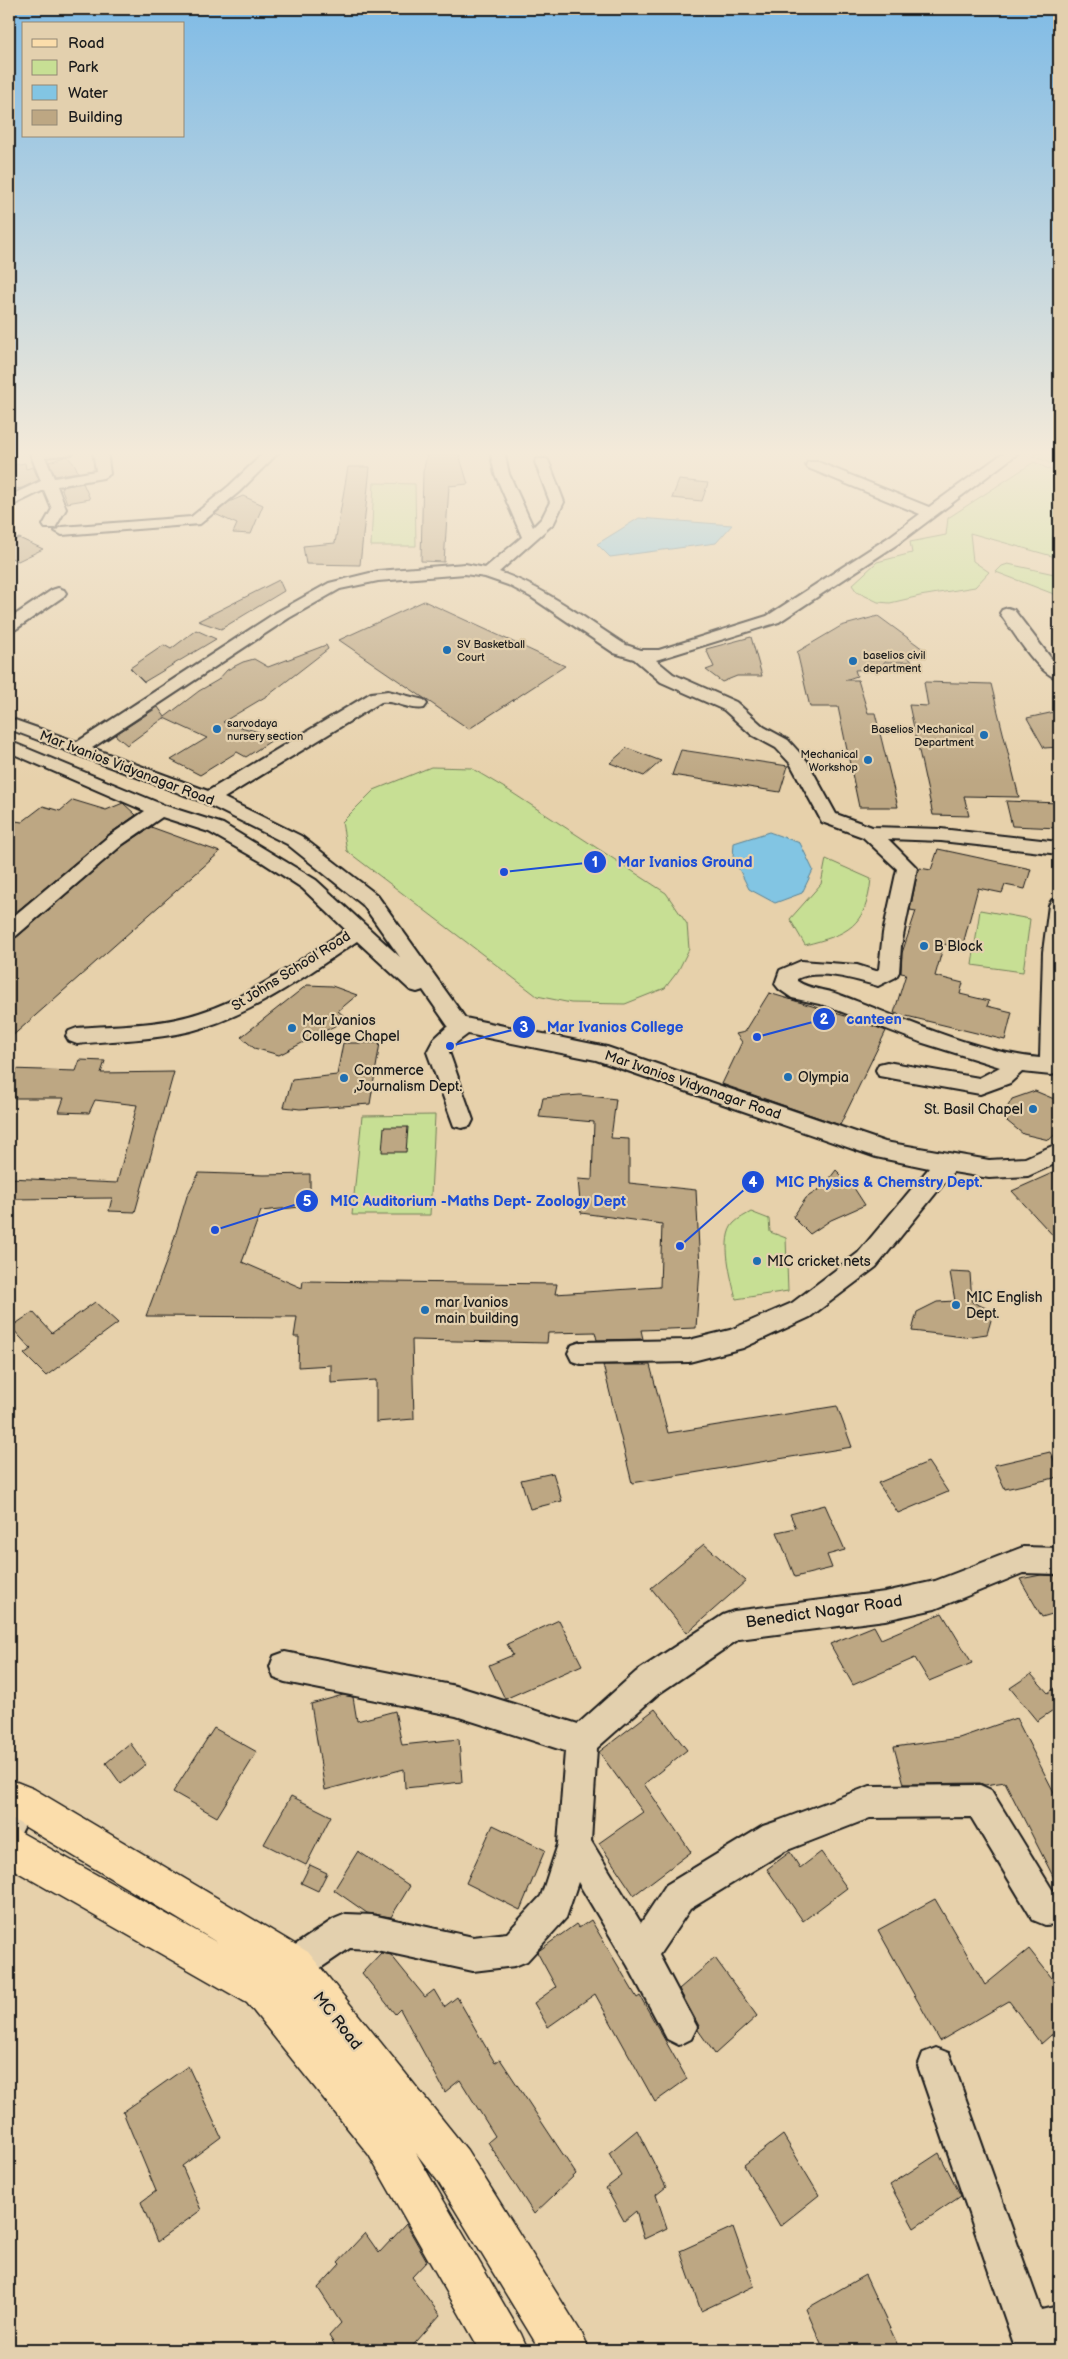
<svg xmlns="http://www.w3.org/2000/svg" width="1068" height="2359" font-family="'Balsamiq Sans',sans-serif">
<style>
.green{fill:#c7df94;stroke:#727e58}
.water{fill:#82c5e3;stroke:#598193}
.building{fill:#bda783;stroke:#1c1c1c}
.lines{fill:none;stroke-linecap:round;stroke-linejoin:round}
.minor-casing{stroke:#1c1c1c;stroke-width:4}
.major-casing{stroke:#1c1c1c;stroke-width:3}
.minor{fill:#e3d0ae;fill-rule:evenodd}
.major{fill:#fbddab;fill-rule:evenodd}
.poi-dot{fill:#1f6fb2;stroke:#e3d0ae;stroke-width:2}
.labels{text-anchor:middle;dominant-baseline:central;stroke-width:4.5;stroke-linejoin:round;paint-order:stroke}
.far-poi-label{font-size:11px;fill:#1c1c1c;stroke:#e3d0ae;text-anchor:start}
.street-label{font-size:14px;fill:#1c1c1c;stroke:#e3d0ae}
.poi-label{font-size:14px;fill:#1c1c1c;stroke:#e3d0ae;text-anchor:start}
.near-street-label{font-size:16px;fill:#1c1c1c;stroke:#e3d0ae}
.leader{fill:none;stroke:#1d4ed8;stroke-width:2}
.callout-dot{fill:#1d4ed8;stroke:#e3d0ae;stroke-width:2}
.mark-label{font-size:15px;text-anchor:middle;font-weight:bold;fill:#fff}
.callout-label{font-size:15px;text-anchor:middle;font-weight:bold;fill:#1d4ed8;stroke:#e3d0ae;stroke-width:4.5;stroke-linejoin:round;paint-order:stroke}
</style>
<rect width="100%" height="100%" fill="#e7d1ab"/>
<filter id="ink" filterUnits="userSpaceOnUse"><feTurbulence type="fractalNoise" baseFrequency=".02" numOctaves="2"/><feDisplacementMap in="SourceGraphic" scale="10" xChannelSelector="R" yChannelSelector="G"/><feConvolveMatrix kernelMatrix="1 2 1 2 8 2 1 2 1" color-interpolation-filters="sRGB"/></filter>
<g filter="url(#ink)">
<path class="green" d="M1044 451H1059V467L1033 456Z
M1034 462 1059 474V558L970 533 973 561 989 572 975 587 920 596 890 603 878 602 857 592 852 585 877 562 912 553 910 542 946 535 948 518Z
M374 483 415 484 416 546H371Z
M1008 564 1059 575V596L996 572 1002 566Z
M431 767 471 768 508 790 666 893 687 924 689 949 678 971 665 988 625 1004 571 1003 537 996 347 851 342 822 374 790Z
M826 859 871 879C866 927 848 934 805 945L790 919 821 884Z
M980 910 1030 919 1023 972 972 965Z
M435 1115 430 1215H352L362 1116Z
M751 1212 769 1219 770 1232 786 1238 788 1291 736 1299C732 1280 719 1238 734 1223 739 1218 746 1215 751 1212Z"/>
<path class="water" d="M639 518 732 525 716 543 610 557 597 544Z
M769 832 800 843 813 870 802 893 775 903 749 889 733 857 734 843Z"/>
<path class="building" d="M428 451H458L468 484 449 486 444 562 421 561 423 472Z
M67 456 75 465 78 472 55 476 49 462Z
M25 463 26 469 33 467 39 480 22 488 9 490V466Z
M348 467H370L360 565 306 564 303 546 335 543Z
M679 480 708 483 702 501 672 498Z
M83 483 90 499 67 503 61 487Z
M243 496 263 505 251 534 233 533 237 524 215 514 229 502Z
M19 538 43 549 18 561 9 557V543Z
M279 580 284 591 221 629 198 621Z
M424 601 565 666 469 729 339 640Z
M878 616 927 652 907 657 913 662H884L885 668 855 670 857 676 845 680H858L868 713H875L898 807H859L838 707H810L797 652 841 626Z
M196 630 216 639 144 682 130 668 164 645 171 649Z
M751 637 762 676H737L722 682 706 670 714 667 706 649Z
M326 645 328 649 270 694 223 722 277 737 246 757 237 752 200 775 171 760 207 738 164 718 127 745 115 735 158 707 165 717 199 691 218 680 227 670 243 662 254 659 268 667Z
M924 682 991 684 1019 797 964 796 969 816 933 815 909 705 928 706Z
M1059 711V747L1044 748 1027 718Z
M627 748 661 761 644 776 610 763Z
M681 750 788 766 780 792 672 775Z
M73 800 106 810 123 803 136 815 108 835 9 918V820L22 822 43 806 60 811Z
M1006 801 1059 803V828L1012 826Z
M151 827 220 852 9 1039V940L17 937 124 845Z
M938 849 1031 869 1025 889 1005 885 1002 893 978 888 962 948 944 944 935 976 963 983 960 994 989 1001 987 1006 1012 1012 1005 1040 894 1013 906 974 901 973 902 953 916 911 910 910 917 875 920 868 931 870Z
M307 985 332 986 357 995 338 1011 348 1019 279 1055 254 1048 241 1037Z
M769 993 855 1019 886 1031 840 1125 722 1084 742 1042 736 1034 745 1032Z
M343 1043H380L370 1104 300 1109 284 1107 292 1080 337 1075Z
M80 1060 105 1061 101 1073 174 1072 135 1212 109 1211 112 1198 9 1199V1178L117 1183 137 1105 95 1100 89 1113 59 1112 64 1098H9V1069L76 1071Z
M1035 1091 1059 1101V1131L1049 1140 1023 1134 1002 1117 1012 1099Z
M580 1095 616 1099 611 1138 629 1139V1183L696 1190 700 1268 696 1328 641 1330 643 1339 597 1340 595 1332 548 1333 547 1343 412 1340 414 1419 376 1422V1380L331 1383V1365L298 1367 299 1337H294L297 1317 146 1316 171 1249 187 1196 199 1173 264 1175 310 1174V1206L261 1211 242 1262 302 1288 303 1281 557 1284 555 1294 660 1287 662 1224 581 1213 578 1179 592 1180 594 1122 539 1117 543 1098Z
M384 1127H408L406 1152H382Z
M836 1170 854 1188 865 1205 831 1220 810 1234 793 1217 806 1198 824 1186Z
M1059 1170V1242L1012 1191Z
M950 1272 970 1273 972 1302 986 1308 991 1320 987 1334 964 1337 912 1331 917 1312 937 1302 955 1301Z
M95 1302 118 1323 46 1376 24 1354 31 1349 11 1327 33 1312 52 1333Z
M603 1365H650L668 1433 837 1406 852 1447 632 1483Z
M1050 1452 1059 1470V1477L1005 1489 994 1465Z
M928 1462 948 1492 898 1513 878 1483Z
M553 1473 562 1501 530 1509 521 1480Z
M825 1505 845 1550 827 1555 832 1568 795 1577 777 1532 796 1528 790 1514Z
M704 1544 746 1581 687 1633 651 1588Z
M1041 1575 1059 1576V1612L1042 1617 1020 1579Z
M942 1613 972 1663 929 1681 915 1658 853 1685 830 1644 874 1626 881 1639Z
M559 1620 582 1665 505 1699 489 1665 513 1655 507 1644Z
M1031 1674 1048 1693 1059 1685V1706L1037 1721 1010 1688Z
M343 1695 353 1697 357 1721 395 1711 402 1745 459 1739 462 1782 405 1788 404 1769 325 1790 311 1704Z
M655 1709 687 1750 644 1784 691 1852 634 1895 599 1843 643 1812 599 1752Z
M1016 1718 1059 1802V1888L1005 1782 985 1785 980 1783 904 1784 894 1747 959 1738Z
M214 1728 257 1752 217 1817 173 1792Z
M130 1743 146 1764 121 1784 106 1763Z
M291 1796 331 1816 306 1865 264 1844Z
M493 1825 545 1850 520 1910 466 1883Z
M358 1851 410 1886 391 1917 367 1913 334 1890Z
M790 1852 800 1868 821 1852 847 1888 803 1921 767 1869Z
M310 1865 327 1873 318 1891 301 1883Z
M935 1899 985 1985 1029 1949 1059 1987V2028L1041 2044 1009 2001 940 2041 878 1930Z
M591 1920 637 1998 640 1996 687 2079 655 2102 595 1994 548 2027 534 2003 556 1987 537 1952 576 1924 579 1928Z
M381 1953 391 1955 425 1997 434 1990 444 2007 457 1997 495 2063 500 2059 576 2174 534 2214 488 2142 495 2136 460 2080 445 2092 400 2009 395 2014 362 1973Z
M715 1958 757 2016 715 2054 698 2030 699 2026 679 1989Z
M188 2066 221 2137 182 2166 201 2210 157 2242 141 2202 156 2191 123 2112Z
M637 2130 666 2187 656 2195 667 2228 644 2239 636 2211 624 2221 606 2188 622 2176 609 2153Z
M783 2135 819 2195 780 2226 744 2165Z
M939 2153 961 2196 914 2228 890 2185Z
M406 2224 427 2261 412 2277 440 2315 409 2350H338L329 2336 341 2323 318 2288 340 2264 338 2262 365 2233 379 2253Z
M733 2227 754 2286 701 2311 680 2251Z
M865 2275 900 2350H824L806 2309Z"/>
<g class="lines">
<defs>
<path id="minor" d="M32 451H74L72 454 45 457 54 478 96 471 93 451H107L110 474 103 478 57 486 66 509 55 528H45L43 525 52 509 44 490 9 507V496L41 481 30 453Z
M266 451H280L239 492 200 524 62 535 55 531 62 527 191 517 229 486Z
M490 451H504L509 474 533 527 542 518 550 502 535 462 537 459H547L549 462 564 502 554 523 499 572C546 588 585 619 626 645L641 650H659L767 616 889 537 920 514 808 468 806 465 808 462H818L929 507 1006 451H1021L899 543 779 622 656 660 673 674 736 702 764 727 788 740 807 761 836 814 872 827 941 829 1059 842V854L941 841 888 839 917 868 901 946 899 972 896 977 878 986C857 980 818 968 797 979V981C810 990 826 989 840 995 902 1018 974 1052 1040 1058L1043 952 1049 905 1052 900 1059 899V1073L1051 1075 1022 1072 1010 1083 980 1094 879 1076 876 1070 879 1064 887 1062 979 1078 1000 1067 920 1042 824 1005 792 998 779 989 775 984 780 970 801 961 857 965 876 971 879 969 883 933 897 869 863 837 822 822 790 763 776 748 752 735 724 710 661 682 634 659 614 653 531 597 508 585 485 577 465 574 378 581 340 589 289 618 92 748 208 791 371 693 388 691 424 700 427 704 424 708C410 711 396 700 381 702L224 798 301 836 377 895 465 1018 607 1047 885 1142 989 1160 1025 1158 1059 1143V1162L1028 1176 989 1178 953 1172 876 1267 810 1317 743 1348 689 1362 581 1364 572 1361 568 1353 572 1345 581 1342 689 1340 730 1330 792 1303 858 1253 929 1168 876 1157 596 1060 468 1034 452 1046 449 1052 473 1120 470 1126 462 1128 454 1126 427 1052 434 1039 448 1026 423 990 417 992 410 990 357 941C305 976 253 1015 191 1031 154 1040 115 1040 77 1044L69 1041 66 1036 69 1031 77 1028C117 1025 160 1026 199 1013 253 996 299 960 346 930L302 888 262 862 209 832 162 817 123 844 16 936 9 938V920L109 836 145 811 9 752V741L166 806 223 824 316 880 400 957 363 905 287 844 203 802 9 729V718L77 742 277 612 329 583 378 571 465 564 485 568 522 537 495 474Z
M58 588 64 590 66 593 64 596 16 629 9 631V619L52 590Z
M1008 608 1014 610 1050 657 1059 665V679C1038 674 1015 634 1002 616L1000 613 1002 610Z
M1023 1547 1059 1548V1574L1023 1573 935 1609 885 1620 739 1639 658 1694 597 1748 591 1841 641 1923 666 1885 763 1826 775 1822 870 1786 980 1785 991 1790 1053 1891 1059 1890V1924L1045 1925 1033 1920 971 1817 870 1818 785 1851 690 1909 659 1955 697 2027 691 2039 679 2045 667 2039 628 1966 578 1882 566 1918 527 1961 515 1966 473 1971 372 1949 350 1948 297 1984 285 1989 273 1984 268 1972 273 1960 334 1919 346 1914 372 1915 473 1937 507 1933 541 1896 558 1844 565 1751 456 1716 285 1682 274 1678 270 1667 274 1656 285 1652 456 1686 578 1724 636 1672 723 1615 734 1611 885 1592 935 1581Z
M21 1786 32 1791 37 1802 20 1835 9 1840V1792Z
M936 2048 949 2053 954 2066 1041 2310 1059 2306V2346L1055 2347 1056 2350H1016L918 2066 923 2053Z"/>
<path id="major" d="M9 1779 34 1789 308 1952 467 2150 582 2334 589 2350H540L437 2180 416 2153 521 2334 528 2350H480L369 2155 247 2003 9 1867V1827L22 1833 218 1943 9 1817Z"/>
</defs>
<use href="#minor" class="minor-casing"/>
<use href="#major" class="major-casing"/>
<use href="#minor" class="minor"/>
<use href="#major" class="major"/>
</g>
</g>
<linearGradient id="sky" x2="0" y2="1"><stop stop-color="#7fbbe6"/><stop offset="0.58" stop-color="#f4ead9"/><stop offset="1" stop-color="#f4ead9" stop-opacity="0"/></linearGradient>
<rect width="1068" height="781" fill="url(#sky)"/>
<g class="poi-dot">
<circle cx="447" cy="650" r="5"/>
<circle cx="853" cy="661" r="5"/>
<circle cx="217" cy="729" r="5"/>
<circle cx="984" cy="735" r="5"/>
<circle cx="868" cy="760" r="5"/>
<circle cx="924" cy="946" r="5"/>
<circle cx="292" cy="1028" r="5"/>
<circle cx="788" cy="1077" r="5"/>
<circle cx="344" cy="1078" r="5"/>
<circle cx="1033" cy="1109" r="5"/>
<circle cx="757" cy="1261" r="5"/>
<circle cx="956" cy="1305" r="5"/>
<circle cx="425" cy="1310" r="5"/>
</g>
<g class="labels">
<g class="far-poi-label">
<text x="457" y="644">SV Basketball<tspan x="457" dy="13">Court</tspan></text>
<text x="863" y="655">baselios civil<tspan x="863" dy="13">department</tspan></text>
<text x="227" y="723">sarvodaya<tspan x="227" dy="13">nursery section</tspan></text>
<text x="974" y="729" text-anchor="end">Baselios Mechanical<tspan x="974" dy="13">Department</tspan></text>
<text x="858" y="754" text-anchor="end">Mechanical<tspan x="858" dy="13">Workshop</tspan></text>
</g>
<g class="street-label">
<text transform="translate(127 768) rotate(21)">Mar Ivanios Vidyanagar Road</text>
<text transform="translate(291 971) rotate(-32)">St Johns School Road</text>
<text transform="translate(693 1085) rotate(19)">Mar Ivanios Vidyanagar Road</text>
</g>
<g class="poi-label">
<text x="934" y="946">B Block</text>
<text x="302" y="1020">Mar Ivanios<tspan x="302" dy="16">College Chapel</tspan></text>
<text x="354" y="1070">Commerce<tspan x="354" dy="16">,Journalism Dept.</tspan></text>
<text x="798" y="1077">Olympia</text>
<text x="1023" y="1109" text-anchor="end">St. Basil Chapel</text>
<text x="767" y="1261">MIC cricket nets</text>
<text x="966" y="1297">MIC English<tspan x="966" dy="16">Dept.</tspan></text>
<text x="435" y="1302">mar Ivanios<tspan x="435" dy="16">main building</tspan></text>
</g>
<g class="near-street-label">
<text transform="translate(824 1612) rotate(-8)">Benedict Nagar Road</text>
<text transform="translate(337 2021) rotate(52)">MC Road</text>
</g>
</g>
<path class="leader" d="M504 872L595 862M757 1037L824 1019M450 1046L524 1027M680 1246L753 1182M215 1230L307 1201"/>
<g class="callout-dot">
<circle cx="504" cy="872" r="5"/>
<circle cx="757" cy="1037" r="5"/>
<circle cx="450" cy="1046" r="5"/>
<circle cx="680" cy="1246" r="5"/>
<circle cx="215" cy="1230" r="5"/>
<circle cx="595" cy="862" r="12"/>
<circle cx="824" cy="1019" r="12"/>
<circle cx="524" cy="1027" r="12"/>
<circle cx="753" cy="1182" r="12"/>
<circle cx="307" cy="1201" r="12"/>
</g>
<g class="mark-label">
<text x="595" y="867">1</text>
<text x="824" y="1024">2</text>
<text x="524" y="1032">3</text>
<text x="753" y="1187">4</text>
<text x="307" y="1206">5</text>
</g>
<g class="callout-label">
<text x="685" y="867">Mar Ivanios Ground</text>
<text x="874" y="1024">canteen</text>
<text x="615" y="1032">Mar Ivanios College</text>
<text x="879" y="1187">MIC Physics &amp; Chemstry Dept.</text>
<text x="478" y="1206">MIC Auditorium -Maths Dept- Zoology Dept</text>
</g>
<rect width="1068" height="2359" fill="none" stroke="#e3d0ae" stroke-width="30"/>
<rect x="15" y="15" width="1038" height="2329" fill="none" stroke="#1c1c1c" stroke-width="2" filter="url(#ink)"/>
<rect x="22" y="22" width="162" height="115" fill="#e3d0ae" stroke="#938874"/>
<rect x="32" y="39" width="25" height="8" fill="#fbddab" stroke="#938874"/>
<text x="68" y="48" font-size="15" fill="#1c1c1c">Road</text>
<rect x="32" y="60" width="25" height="15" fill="#c7df94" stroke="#938874"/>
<text x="68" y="72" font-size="15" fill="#1c1c1c">Park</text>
<rect x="32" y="85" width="25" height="15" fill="#82c5e3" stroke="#938874"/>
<text x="68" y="98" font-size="15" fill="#1c1c1c">Water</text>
<rect x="32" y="110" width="25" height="15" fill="#bda783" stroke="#938874"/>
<text x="68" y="122" font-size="15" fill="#1c1c1c">Building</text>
</svg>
